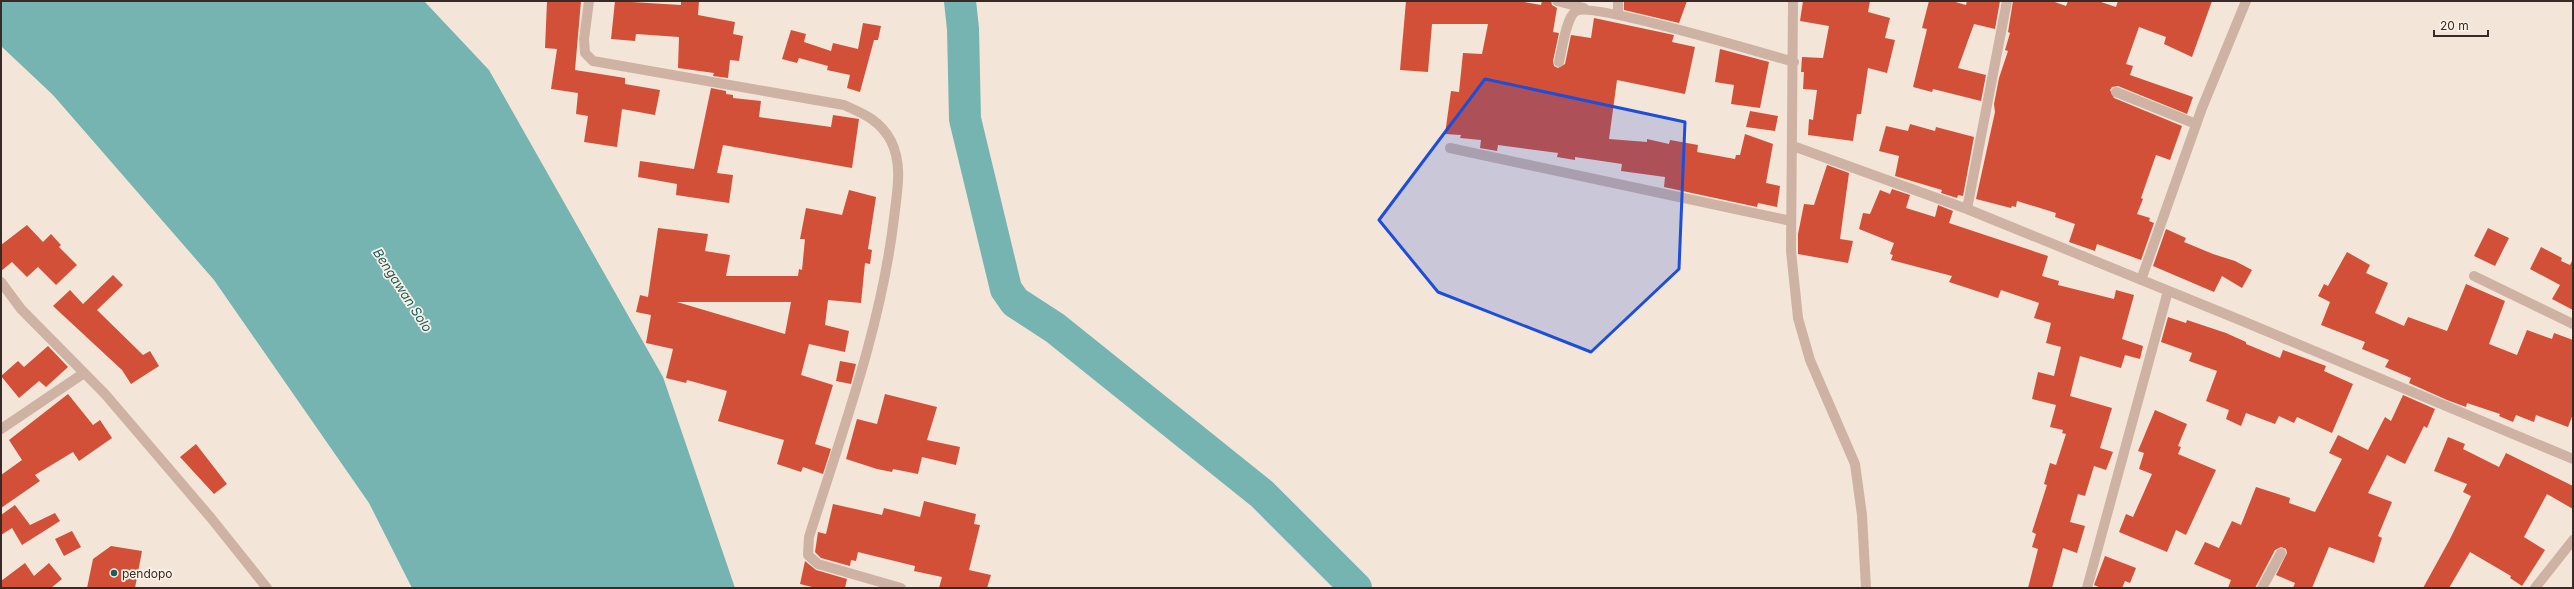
<svg xmlns="http://www.w3.org/2000/svg" width="2574" height="589" font-family="Inter,sans-serif">
<style>
.water{fill:#75b4b1}
.lines{fill:none;stroke-linecap:round;stroke-linejoin:round}
.river{stroke:#75b4b1;stroke-width:32}
.building{fill:#d35038;fill-rule:evenodd}
.street{stroke:#ceb3a4;stroke-width:10}
.marked{fill:#1d4ed8;fill-opacity:0.2;stroke:#1d4ed8;stroke-width:3;stroke-linejoin:round}
.poi-dot{fill:#175e5c;stroke:#fbf0e6;stroke-width:1.5}
.labels{text-anchor:middle;dominant-baseline:central;stroke-width:3.5;stroke-linejoin:round;paint-order:stroke}
.poi-label{font-size:12px;fill:#382a26;stroke:#fbf0e6;text-anchor:start}
.water-label{font-size:13px;font-style:italic;fill:#175e5c;stroke:#fbf0e6}
</style>
<rect width="100%" height="100%" fill="#f4e5d9"/>
<path class="water" d="M1 1H424L489 70 663 377 735 588H412L369 503 214 280 53 95 1 46Z"/>
<g class="lines">
<path class="river" d="M960 1 963 29 965 119 1006 289 1015 302 1055 328 1262 494 1356 588"/>
</g>
<path class="building" d="M547 1H581L575 70 625 78V84L660 90 655 115 622 109 617 147 584 142 588 116 576 114 578 93 551 89 557 49 545 48Z
M615 1 681 5V1H699L698 15 735 22 733 34 743 36 739 61 730 60 728 78 713 76 714 73 678 68 679 37 636 34 635 41 611 39Z
M1406 1H1519L1541 5 1542 1H1551L1552 5 1557 8 1553 32 1559 33 1553 61 1554 66 1558 68 1565 64 1571 35 1591 38 1594 18 1674 35 1672 42 1695 47 1685 94 1617 80 1609 139 1647 142V139L1669 144 1670 140 1698 145 1697 152 1735 159 1736 155H1740L1745 134 1773 144 1766 183 1780 186 1777 207 1758 203 1757 207 1664 187 1665 177 1621 171 1622 164 1575 157V160L1557 157 1558 153 1498 145 1497 151 1480 148 1481 140 1460 138 1461 135 1445 134 1451 91 1459 92 1463 53 1482 54 1488 24H1432L1428 72 1400 70Z
M1624 1H1687L1679 23 1624 10Z
M1803 1H1870L1868 12 1890 18 1885 38 1895 40 1887 73 1868 68 1861 114H1857L1853 141 1808 135 1809 119 1813 120 1817 90 1803 89 1804 72H1801L1802 57 1823 58 1829 26 1800 21Z
M1929 1H1952L1966 5 1967 1H2000L1995 29 1974 24 1958 68 1986 75 1981 101 1933 89 1932 92 1913 87 1927 29 1922 28Z
M2013 1H2052L2066 6 2068 1H2098L2116 7 2118 1H2212L2192 57 2164 44 2166 37 2139 27 2126 64 2133 66 2130 75 2193 97 2187 114 2118 86 2112 87 2110 90 2114 98 2182 126 2170 160 2156 155 2141 198 2143 199 2137 214 2150 218 2149 221 2154 223 2141 260 2097 244 2095 251 2069 242 2075 224 2055 217 2056 213 2017 201 2016 207 2012 206 2011 208 1976 199 1995 112 1994 104 1999 78 2008 51 2005 50 2010 33 2008 32Z
M863 23 881 26 878 40H874L860 92 847 88 850 75 827 70 828 66 799 58 797 63 782 59 791 30 806 34 804 42 831 51 833 43 858 49Z
M1720 49 1769 62 1760 108 1731 104 1734 85 1715 82Z
M711 88 726 91V94L733 95V98L761 101 759 117 831 127 833 115 859 119 852 168 723 145 717 173 733 175 729 203 676 195 677 184 638 177 640 161 694 169Z
M1750 111 1778 116 1775 131 1746 127Z
M1910 124 1935 131 1936 127 1974 137 1963 196 1958 195 1957 198 1941 193 1942 190 1895 176 1899 156 1879 151 1886 126 1908 131Z
M1827 165 1849 173 1840 239 1853 241 1848 263 1798 254V234L1804 204 1814 205Z
M1892 189 1910 195 1906 208 1935 217 1938 205 1953 211 1949 223 2048 256 2042 276 2059 281 2058 285 2114 299 2116 290 2134 295 2122 339 2143 346 2140 359 2125 355 2121 368 2080 356 2070 396 2112 408 2100 448 2113 452 2106 470 2094 466 2085 496 2078 494 2070 522 2085 526 2077 553 2063 548 2052 588H2028L2038 549 2032 547 2036 534 2032 532 2047 485 2044 484 2050 463 2056 465 2066 434 2062 433 2063 430 2050 427 2056 405 2032 399 2038 372 2054 376 2061 347 2046 343 2051 323 2034 318 2039 303 2001 290 1998 298 1949 282 1952 276 1891 260 1893 255 1890 254 1894 243 1859 229 1863 213 1870 214 1880 190 1890 194Z
M849 190 876 197 868 249 872 250 870 264 865 263 861 303 828 300 825 325 849 331 845 352 809 344 801 375 833 385 815 444 831 449 823 474 803 467 801 472 777 464 784 440 718 421 727 391 687 380 686 383 666 378 673 349 646 343 651 315 636 312 640 295 648 297 658 228 708 234 705 251 730 255 726 276H798L799 269 802 270 805 239H800L806 208 842 215ZM677 302H791L785 334Z
M27 225 43 242 51 234 61 245 59 247 77 265 56 285 38 267 27 277 12 262 1 271V245Z
M2488 228 2509 238 2495 266 2474 256Z
M2166 229 2186 238 2184 242 2213 254 2235 261 2252 270 2242 288 2222 276 2214 292 2153 266Z
M2541 247 2562 258 2561 261 2570 265 2573 259V310L2552 299 2560 285 2530 269Z
M2347 252 2370 265 2366 273 2388 283 2375 313 2404 326 2408 317 2447 331 2466 284 2505 301 2489 344 2517 355 2527 330 2552 339 2554 333 2573 340V414L2568 427 2536 415 2534 422 2516 415 2513 422 2499 416 2500 414 2467 403 2466 407 2447 400 2409 383 2411 378 2385 367 2389 360 2362 349 2365 342 2321 325 2330 302 2318 296 2324 284 2328 286Z
M113 275 123 285 97 310 143 355 150 351 159 366 131 384 122 370 53 306 70 290 83 304Z
M2168 317 2186 323 2187 320 2226 333 2246 342V344L2280 358 2283 350 2326 366 2324 371 2353 384 2332 433 2297 417 2294 423 2279 416 2275 424 2246 413 2241 426 2226 419 2229 410 2206 401 2217 371 2189 361 2192 353 2161 342Z
M48 346 68 367 46 387 39 381 19 398 1 376 18 361 24 367Z
M840 361 856 364 851 384 836 381Z
M68 394 93 425 100 420 112 438 79 461 73 452 35 475 40 481 1 508V475L22 460 9 440Z
M885 394 937 407 927 440 960 447 956 465 922 457 918 474 893 469 892 472 877 469 846 459 857 419 877 424Z
M2403 395 2435 409 2427 428 2424 426 2405 464 2387 455 2368 493 2392 502 2378 536 2382 538 2374 563 2329 547 2312 588H2293L2295 583 2276 575 2287 553 2286 549 2281 547 2275 550 2255 588H2228L2231 580 2194 564 2205 542 2219 548 2232 521 2241 525 2256 487 2290 498 2289 503 2315 512 2342 459 2329 453 2338 435 2368 450 2385 417 2391 421Z
M2155 410 2187 424 2178 446 2181 447 2178 454 2216 470 2186 535 2176 530 2167 552 2119 532 2126 514 2133 517 2152 474 2139 469 2144 453 2138 451Z
M2448 437 2465 444 2463 449 2499 467 2506 453 2573 486V509L2547 494 2524 537 2545 550 2522 586 2510 578 2511 576 2470 552 2449 588H2423L2450 539 2471 496 2463 492 2467 484 2434 471Z
M196 444 227 484 214 494 180 457Z
M924 501 976 514 974 524 980 525 969 570 991 575 987 588H939L942 577 914 571 915 566 858 552 856 561 851 560 850 566 821 558 815 552 818 532 826 534 833 504 882 515 884 508 920 517Z
M15 505 30 525 55 513 60 521 22 545 12 528 1 535V515Z
M72 531 81 547 64 556 55 539Z
M111 546 142 551 135 588H87L93 559Z
M2105 556 2136 568 2130 583 2125 581 2122 588H2101L2094 585Z
M805 561 816 570 847 579 845 588H816L800 584Z
M25 563 34 576 49 563 62 579 51 588H1V581Z"/>
<g class="lines">
<path class="street" d="M589 1 584 39 585 53 593 61 844 105C864 114 880 120 891 141 903 165 897 192 894 218 881 328 842 432 809 537L808 555 818 564 901 588
M1557 1 1584 8
M1793 1 1791 251 1798 318 1810 360 1855 464 1862 515 1866 588
M1618 14V1
M1559 62C1562 50 1566 17 1576 11 1591 2 1766 54 1794 62
M2116 92 2196 124
M1793 146 1967 209 2240 320 2573 459
M1450 148 1791 221
M1967 209 2007 1
M2474 276 2573 324
M2141 280 2202 108 2246 1
M1 282 21 309 105 394 211 518 267 588
M1 429 84 373
M2087 588 2168 291
M2262 588 2281 553
M2535 588 2573 540"/>
</g>
<path class="marked" d="M1485 79 1685 122 1679 269 1591 352 1438 292 1379 220Z"/>
<circle class="poi-dot" cx="114" cy="573" r="4"/>
<g class="labels">
<g class="poi-label">
<text x="122" y="573">pendopo</text>
</g>
<g class="water-label">
<text transform="translate(403 290) rotate(57)">Bengawan Solo</text>
</g>
</g>
<rect width="2574" height="589" fill="none" stroke="#382a26" stroke-width="4"/>
<path d="M2434 30v6h54v-6" fill="none" stroke="#382a26" stroke-width="2"/>
<text x="2440" y="30" font-size="12" fill="#382a26" stroke="#fbf0e6" stroke-width="3" paint-order="stroke">20 m</text>
</svg>
